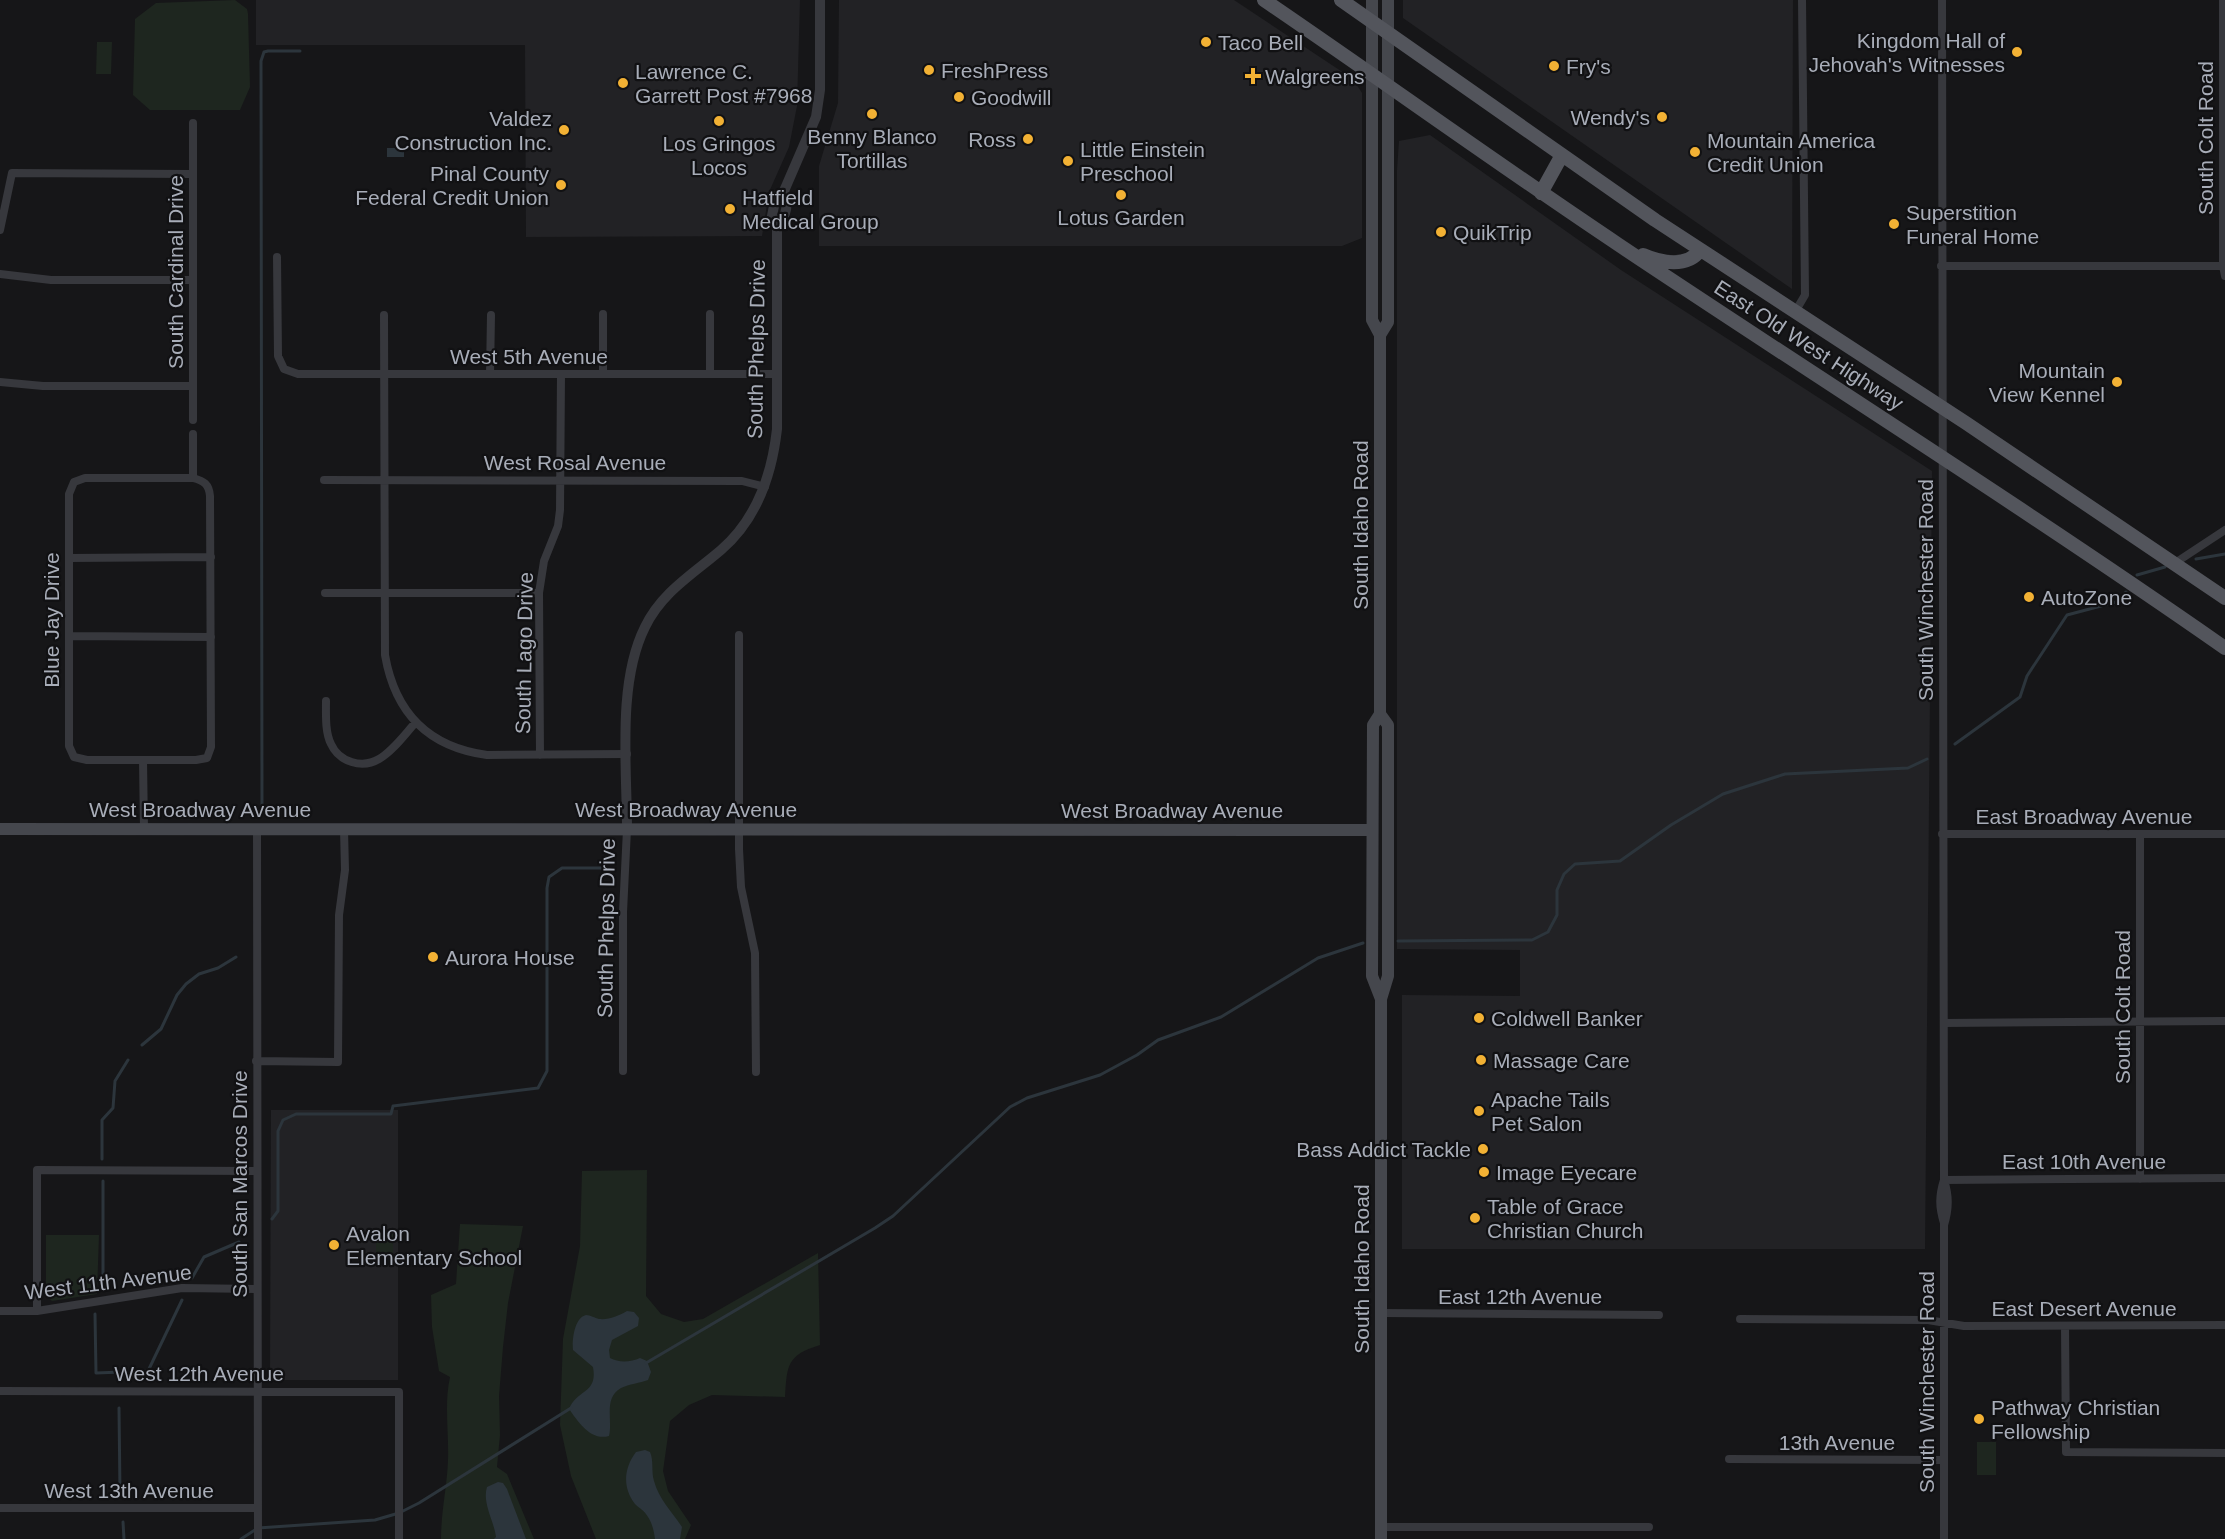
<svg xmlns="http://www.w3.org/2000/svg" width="2225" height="1539" font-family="Helvetica,sans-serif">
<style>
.built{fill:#222225}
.green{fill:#1e261f}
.water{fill:#2c353c}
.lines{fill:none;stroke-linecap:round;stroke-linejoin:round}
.stream{stroke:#2c353c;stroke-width:3}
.minor{stroke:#37383d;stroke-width:8}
.tertiary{stroke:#37383d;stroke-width:10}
.secondary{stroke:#45474d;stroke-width:12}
.primary{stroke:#53555c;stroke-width:14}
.poi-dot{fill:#f2b134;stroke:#111113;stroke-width:2}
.labels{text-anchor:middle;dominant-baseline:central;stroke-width:4.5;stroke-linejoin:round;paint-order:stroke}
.poi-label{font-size:21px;fill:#a8adb8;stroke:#111113;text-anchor:start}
.street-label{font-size:21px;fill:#a8adb8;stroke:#111113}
</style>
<rect width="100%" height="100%" fill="#161618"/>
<path class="built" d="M256 0H800L797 106 789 147 769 192 762 236 526 237 525 45H256Z
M839 0H1234L1353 79 1362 93V238L1342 246H819V166L838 103Z
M1403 0H1793L1792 289 1403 18Z
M1430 135 1621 270 1932 471 1925 1249H1402V995L1520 996V950L1397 949V170L1399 141Z
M271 1110H398V1380H270Z"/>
<path class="green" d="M235 0 247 9 248 14 250 87 240 110H150L133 95 135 19 156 3Z
M97 42H112L111 74H96Z
M647 1170 646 1296 661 1314 684 1322 703 1319 818 1253 820 1345C787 1355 787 1365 785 1397L712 1395 689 1405 670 1421 663 1471 668 1491 691 1525 685 1539H596L571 1476 560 1425 563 1339 580 1246 582 1171Z
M460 1224 523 1226 508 1303 503 1347 499 1396 500 1435 497 1467 507 1474 534 1539H441C441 1512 447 1487 448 1460 449 1433 444 1404 450 1377L439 1371 432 1327 431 1295 456 1284Z
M376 1233H393V1263H376Z
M46 1235H99L97 1294 52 1301 46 1295Z
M1977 1442H1996V1475H1977Z"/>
<path class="water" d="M387 148H404V157H387Z
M627 1311 634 1312 639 1318 638 1326 612 1340 609 1350 610 1358C619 1363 631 1362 640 1358L647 1361 651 1372 648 1380C640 1383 629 1384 621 1388 603 1398 613 1420 609 1436 591 1441 579 1423 569 1409 577 1389 598 1394 593 1367L573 1350C572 1341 574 1318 586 1315 590 1315 595 1318 599 1319 609 1320 618 1316 627 1311Z
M645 1450 650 1452C654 1461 651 1471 654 1481 659 1499 672 1512 682 1527L680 1539H655C654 1531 652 1523 648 1517 645 1511 639 1508 635 1504 622 1487 624 1468 636 1452Z
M498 1482 503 1483 507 1489 526 1539H494L496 1537C494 1521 482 1503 487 1487Z"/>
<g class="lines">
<path class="stream" d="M2196 559 2225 554
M2137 575 2165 567
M1955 744 2020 697 2027 676 2067 615 2116 602 2126 592
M262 811 261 61 264 52 268 51H300
M1398 941 1532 940 1548 932 1557 915V890L1564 874 1575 864 1620 861 1671 825 1723 794 1785 774 1908 768 1927 759
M142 1045 161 1029 177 995 186 984 199 974 218 968 236 957
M102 1159V1120L113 1108 115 1081 128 1060
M272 1219 278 1211V1131L283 1120 296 1114H391L393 1106 538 1088 547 1071V888L549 877 562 868H601
M192 1278 204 1257 239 1242
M103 1290V1181
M95 1314 96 1373 148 1371 182 1300
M646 1363 875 1228 893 1216 1010 1107 1027 1098 1100 1075 1137 1055 1158 1040 1221 1017 1318 958 1363 943
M119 1408 120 1493
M123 1522 124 1539
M241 1539 258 1528 375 1520 399 1513 419 1503 571 1408"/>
<path class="minor" d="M1942 0 1944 1180C1949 1196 1949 1208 1944 1225V1539
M2223 0V266L2225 276
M193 123V420
M0 230 12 173 192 174
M277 257 278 356 284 369 298 374H776
M1941 266H2225
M0 274 51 280H193
M1795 312 1805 295 1802 0
M603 314V374
M384 315 385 655C395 713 428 747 487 755L627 754
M490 374 491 315
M710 374V314
M0 382 43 386H193
M85 478H193C204 481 209 484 210 496L211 747 207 758 196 760H87L74 757 69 746V494L74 482Z
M193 478V434
M324 480 742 481 765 487
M69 558 211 557
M2175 563 2225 530
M325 593H539
M739 635V849L741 887 755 953 756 1072
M69 636 211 637
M326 701C326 715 325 732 331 744 339 762 362 769 379 759 393 751 405 734 416 722
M540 755 539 593 544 561 558 526 560 510 561 374
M143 760 144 829
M257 829 258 1539
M1942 834H2225
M2140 834V1179
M1944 1023 2225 1021
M256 1061 338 1062 339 915 345 870 344 829
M623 1071V912L627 829
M1944 1180 2225 1178
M1944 1223C1939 1207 1939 1196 1944 1180
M0 1311H37L182 1288 257 1289
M37 1311V1170L257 1171
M1381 1313 1659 1315
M1740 1319 1928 1320 1964 1326 2225 1325
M2065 1326 2066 1452 2225 1453
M0 1391 399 1392V1539
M1729 1459 1944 1460
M0 1508H258
M1381 1527H1649"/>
<path class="tertiary" d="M777 224C788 215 788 204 784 191
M627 829C627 767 617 683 645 627 662 592 693 574 721 550 757 519 772 474 777 429V224L772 216 776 196 784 191 816 117 820 90V0"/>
<path class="secondary" d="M1372 0V320L1380 335V714L1373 725 1372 976 1381 999
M1380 335 1388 322V0
M1380 714 1388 725V976L1381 999V1539
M0 829 1372 830"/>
<path class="primary" d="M1264 0C1383 81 1499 165 1619 245 1821 380 2026 509 2225 648
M1341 0 1655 220 1966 423 2225 598
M1541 193 1562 155
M1643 255C1661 263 1688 268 1700 250"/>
</g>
<g class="poi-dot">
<circle cx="1206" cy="42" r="6"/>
<circle cx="2017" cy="52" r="6"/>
<circle cx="1554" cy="66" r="6"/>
<circle cx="929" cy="70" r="6"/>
<path d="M1250 67h6v6h6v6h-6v6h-6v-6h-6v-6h6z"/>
<circle cx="623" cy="83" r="6"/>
<circle cx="959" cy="97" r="6"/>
<circle cx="872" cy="114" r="6"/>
<circle cx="1662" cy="117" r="6"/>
<circle cx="719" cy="121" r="6"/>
<circle cx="564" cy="130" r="6"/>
<circle cx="1028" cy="139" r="6"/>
<circle cx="1695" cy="152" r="6"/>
<circle cx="1068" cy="161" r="6"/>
<circle cx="561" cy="185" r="6"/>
<circle cx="1121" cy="195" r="6"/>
<circle cx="730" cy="209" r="6"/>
<circle cx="1894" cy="224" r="6"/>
<circle cx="1441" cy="232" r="6"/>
<circle cx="2117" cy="382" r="6"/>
<circle cx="2029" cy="597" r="6"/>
<circle cx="433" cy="957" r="6"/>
<circle cx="1479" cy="1018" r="6"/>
<circle cx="1481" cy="1060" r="6"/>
<circle cx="1479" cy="1111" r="6"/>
<circle cx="1483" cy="1149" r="6"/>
<circle cx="1484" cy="1172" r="6"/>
<circle cx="1475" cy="1218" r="6"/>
<circle cx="334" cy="1245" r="6"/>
<circle cx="1979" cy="1419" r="6"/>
</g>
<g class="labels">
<g class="poi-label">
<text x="2005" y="40" text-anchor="end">Kingdom Hall of<tspan x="2005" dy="24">Jehovah's Witnesses</tspan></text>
<text x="1218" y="42">Taco Bell</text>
<text x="1566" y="66">Fry's</text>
<text x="941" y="70">FreshPress</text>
<text x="635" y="71">Lawrence C.<tspan x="635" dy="24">Garrett Post #7968</tspan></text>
<text x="1265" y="76">Walgreens</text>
<text x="971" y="97">Goodwill</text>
<text x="1650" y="117" text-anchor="end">Wendy's</text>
<text x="552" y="118" text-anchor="end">Valdez<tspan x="552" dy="24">Construction Inc.</tspan></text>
<text x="872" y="136" text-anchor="middle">Benny Blanco<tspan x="872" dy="24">Tortillas</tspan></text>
<text x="1016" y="139" text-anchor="end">Ross</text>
<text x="1707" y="140">Mountain America<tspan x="1707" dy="24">Credit Union</tspan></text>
<text x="719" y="143" text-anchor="middle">Los Gringos<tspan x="719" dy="24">Locos</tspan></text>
<text x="1080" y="149">Little Einstein<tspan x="1080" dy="24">Preschool</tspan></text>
<text x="549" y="173" text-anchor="end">Pinal County<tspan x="549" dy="24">Federal Credit Union</tspan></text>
<text x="742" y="197">Hatfield<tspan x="742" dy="24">Medical Group</tspan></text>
<text x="1906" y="212">Superstition<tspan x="1906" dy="24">Funeral Home</tspan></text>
<text x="1121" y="217" text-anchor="middle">Lotus Garden</text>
<text x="1453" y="232">QuikTrip</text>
<text x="2105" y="370" text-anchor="end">Mountain<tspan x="2105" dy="24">View Kennel</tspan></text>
<text x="2041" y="597">AutoZone</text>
<text x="445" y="957">Aurora House</text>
<text x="1491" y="1018">Coldwell Banker</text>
<text x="1493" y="1060">Massage Care</text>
<text x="1491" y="1099">Apache Tails<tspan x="1491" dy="24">Pet Salon</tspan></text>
<text x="1471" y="1149" text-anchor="end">Bass Addict Tackle</text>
<text x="1496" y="1172">Image Eyecare</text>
<text x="1487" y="1206">Table of Grace<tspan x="1487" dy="24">Christian Church</tspan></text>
<text x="346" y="1233">Avalon<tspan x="346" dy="24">Elementary School</tspan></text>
<text x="1991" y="1407">Pathway Christian<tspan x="1991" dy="24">Fellowship</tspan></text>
</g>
<g class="street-label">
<text transform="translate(2205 138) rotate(-90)">South Colt Road</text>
<text transform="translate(175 272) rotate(-90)">South Cardinal Drive</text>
<text transform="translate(1809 345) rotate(33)">East Old West Highway</text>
<text transform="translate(756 349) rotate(-89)">South Phelps Drive</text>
<text x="529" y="356">West 5th Avenue</text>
<text x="575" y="462">West Rosal Avenue</text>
<text transform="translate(1360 525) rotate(-90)">South Idaho Road</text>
<text transform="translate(1925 590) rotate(-90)">South Winchester Road</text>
<text transform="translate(51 620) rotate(-90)">Blue Jay Drive</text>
<text transform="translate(524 653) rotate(-89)">South Lago Drive</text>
<text x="200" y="809">West Broadway Avenue</text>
<text x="686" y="809">West Broadway Avenue</text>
<text x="1172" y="810">West Broadway Avenue</text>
<text x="2084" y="816">East Broadway Avenue</text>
<text transform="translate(606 928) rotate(-89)">South Phelps Drive</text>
<text transform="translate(2122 1007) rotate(-90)">South Colt Road</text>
<text x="2084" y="1161">East 10th Avenue</text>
<text transform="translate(239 1184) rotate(-90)">South San Marcos Drive</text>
<text transform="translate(1361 1269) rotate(-90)">South Idaho Road</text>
<text transform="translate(108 1282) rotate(-7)">West 11th Avenue</text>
<text x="1520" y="1296">East 12th Avenue</text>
<text x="2084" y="1308">East Desert Avenue</text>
<text x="199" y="1373">West 12th Avenue</text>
<text transform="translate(1926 1382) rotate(-90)">South Winchester Road</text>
<text x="1837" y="1442">13th Avenue</text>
<text x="129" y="1490">West 13th Avenue</text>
</g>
</g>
</svg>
